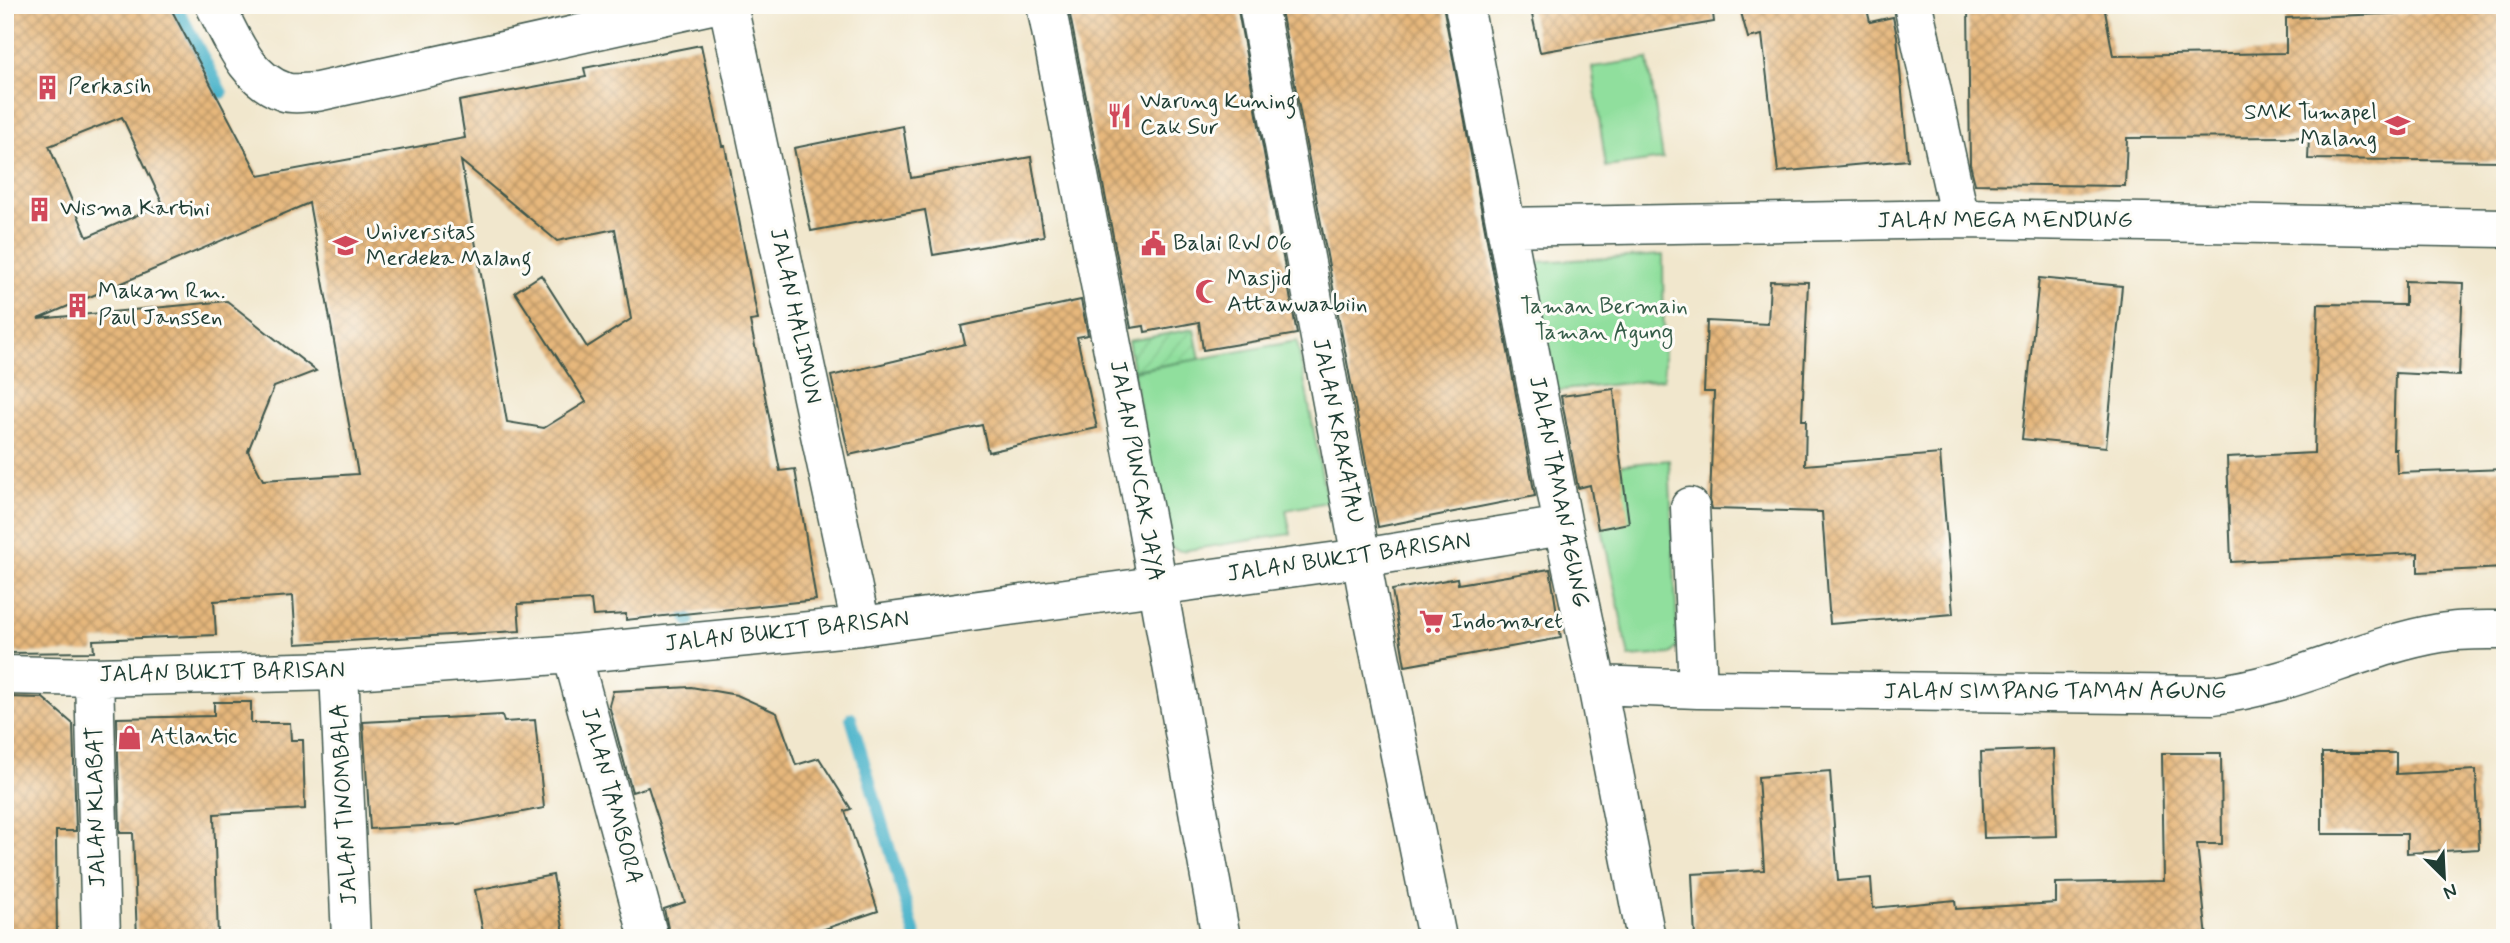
<svg xmlns="http://www.w3.org/2000/svg" width="2510" height="943" font-family="Mynerve,sans-serif">
<style>
.green{fill:#90df9d;stroke:#588e68;stroke-width:2}
.garden{fill:url(#garden-furrows);stroke:#588e68;stroke-width:2}
.lines{fill:none;stroke-linecap:round;stroke-linejoin:round}
.stream{stroke:#4cb4ca;stroke-width:12}
.building{fill:url(#building-cross-hatch);fill-rule:evenodd}
.minor-casing{stroke:#3e564b;stroke-width:41}
.minor{stroke:#fff;stroke-width:38}
.labels{text-anchor:middle;dominant-baseline:central;stroke-width:6;stroke-linejoin:round;paint-order:stroke}
.poi-label{font-size:23px;fill:#1f3d34;stroke:#fdfcf7;text-anchor:start}
.street-label{font-size:23px;fill:#1f3d34;stroke:#fdfcf7}
.park-label{font-size:23px;fill:#365d49;stroke:#fdfcf7}
</style>
<defs>
<pattern id="garden-furrows" width="10" height="10" patternUnits="userSpaceOnUse" patternTransform="scale(1.75)"><rect width="10" height="10" fill="#90df9d"/><path d="M-1 1l2-2M0 10L10 0M9 11l2-2" fill="none" stroke="#7cc088"/></pattern>
<pattern id="building-cross-hatch" width="8" height="8" patternUnits="userSpaceOnUse" patternTransform="scale(1.75)"><rect width="8" height="8" fill="#e6b77c"/><path d="M0 0l8 8M0 8l8-8" fill="none" stroke="#ba9666"/></pattern>
</defs>
<rect width="100%" height="100%" fill="#fdfcf7"/>
<filter id="ink" filterUnits="userSpaceOnUse"><feTurbulence type="fractalNoise" baseFrequency=".0143" numOctaves="2"/><feDisplacementMap in="SourceGraphic" scale="14" xChannelSelector="R" yChannelSelector="G"/><feConvolveMatrix kernelMatrix="1 2 1 2 8 2 1 2 1" color-interpolation-filters="sRGB"/></filter>
<filter id="wash" filterUnits="userSpaceOnUse"><feTurbulence type="fractalNoise" baseFrequency=".00686" numOctaves="4" result="noise"/><feDisplacementMap in="SourceGraphic" scale="28" xChannelSelector="R" yChannelSelector="G"/><feGaussianBlur stdDeviation="1.57" result="paint"/><feColorMatrix in="noise" values="0 0 0 0 0 0 0 0 0 0 0 0 0 0 0 0 0 1.4 0 .05"/><feComposite in="paint" operator="in"/></filter>
<g filter="url(#wash)">
<rect width="100%" height="100%" fill="#f1e7cd"/>
<path class="green" d="M1648 59 1663 159 1606 167 1592 67Z
M1663 255 1664 379 1554 391 1537 262Z
M1297 341 1327 502 1286 510 1291 534 1181 551 1171 548 1165 541 1133 371Z
M1669 460 1678 646 1671 654 1629 657 1602 528 1621 465Z"/>
<path class="garden" d="M1194 329 1200 359 1133 370 1128 341Z"/>
<g class="lines">
<path class="stream" d="M176 5 222 93
M678 600 689 621
M851 718 916 938"/>
</g>
<g id="blocks">
<path class="building" d="M5 5H169L259 176 465 138 459 101 586 77 584 68 701 45 722 146H725L758 320 750 321 780 471 795 469 816 600 626 620V614L593 616 591 600 518 604 520 631 296 644 293 596 214 601 216 635 93 640 94 652 5 653ZM122 117 163 204 87 237 49 146ZM461 161 557 241 615 229 631 319 587 347 541 275 515 292 586 402 544 428 507 422ZM309 203 358 474 263 480 248 451 274 387 316 371 227 301 38 319Z
M1068 5H1237L1297 334 1203 350 1199 322 1145 332 1144 326 1131 328Z
M1280 5H1443L1535 496 1378 527Z
M1530 5H1712L1714 22 1540 52Z
M1739 5H1866L1870 22 1893 17 1897 36 1908 160 1778 172 1762 35 1748 38Z
M1968 5H2104L2113 56 2286 53V18L2505 9V161L2308 159 2309 137 2127 138 2125 186 1975 184 1970 164Z
M903 126 911 178 1031 157 1044 236 933 255 925 210 811 231 794 148Z
M2039 278 2122 286 2106 447 2022 439Z
M1770 281 1808 282 1802 420H1806L1805 465 1940 454 1953 614 1830 624 1822 512 1712 509 1710 500 1714 392H1704L1707 321 1768 324Z
M2405 281 2463 283 2459 376 2395 373 2393 449H2396L2397 473 2505 469V568L2418 572V553L2231 562 2227 457 2314 453 2318 304 2405 305Z
M1081 300 1088 335 1077 337 1097 428 988 452 982 425 849 455 831 376 965 344 961 326Z
M1614 389 1619 449 1629 523 1598 529 1590 485 1578 488 1561 396Z
M1550 569 1561 638 1405 666 1392 590 1457 578 1458 584Z
M691 687 737 695 777 713 796 765 819 758 851 809 845 811 878 911 798 938H670L664 909 685 902 648 787 632 792 609 705 613 691Z
M5 697 43 698 73 724 76 831H56L57 938H5Z
M214 702H251V723H290L291 740H303L305 809 214 814 218 938H137L133 833H120L117 718 214 716Z
M502 715 504 722 535 720 544 808 458 824 370 829 363 722Z
M2054 749 2057 836 1984 838 1981 752Z
M2162 753H2221L2222 844H2197L2207 938H1695L1692 874 1764 870 1758 777 1830 771 1838 881 1871 878 1873 908 1955 900 1956 909 2056 903V883L2164 881Z
M2322 753H2396V774L2476 770 2479 849 2407 853V834H2322Z
M553 875 565 938H484L475 890Z"/>
</g>
</g>
<g filter="url(#ink)">
<use href="#blocks" fill-opacity="0" stroke="#3e564b" stroke-width="2"/>
<g class="lines">
<defs>
<path id="minor" d="M215 5C232 38 246 79 285 92 294 95 307 92 317 92L711 5
M728 5 861 626
M1046 5 1147 526 1221 938
M1258 5 1369 601 1437 938
M1464 5 1563 526 1597 685 1646 938
M1913 5 1960 219
M1506 227 1960 219 2505 228
M1690 507 1698 689
M572 654 649 938
M339 671 351 938
M5 675 94 677 339 671 572 654 861 626 1361 558 1563 526
M94 677 101 938
M1597 685 1698 689 2213 695C2293 686 2363 646 2440 633 2462 629 2483 630 2505 630"/>
</defs>
<use href="#minor" class="minor-casing"/>
<use href="#minor" class="minor"/>
</g>
</g>
<defs>
<symbol id="building-bare" viewBox="-9 -9 18 18"><path d="M-4-6H4V6H1V3H-1V6H-4ZM-2.5-4.3h1.7v1.8h-1.7ZM.8-4.3h1.7v1.8H.8ZM-2.5-1h1.7V.8h-1.7ZM.8-1h1.7V.8H.8Z" fill="#d1495b" stroke="#fdfcf7" stroke-width="2.5" paint-order="stroke"/></symbol>
<symbol id="restaurant-bare" viewBox="-9 -9 18 18"><path d="M-5-6h1v4h1v-4h1v4h1v-4h1v5L-1.5 .5V6h-2V.5L-5-1ZM5-6V6H3V1.5H1.5Q1.5-4 5-6Z" fill="#d1495b" stroke="#fdfcf7" stroke-width="2.5" paint-order="stroke"/></symbol>
<symbol id="school-bare" viewBox="-9 -9 18 18"><path d="M0-5L7-2L0 1L-7-2ZM-4 1L0 2.5L4 1V4Q0 6-4 4Z" fill="#d1495b" stroke="#fdfcf7" stroke-width="2.5" paint-order="stroke"/></symbol>
<symbol id="civic-bare" viewBox="-9 -9 18 18"><path d="M-.6-6.5H3V-4.5H.6V-3L4-1V1h2V6H-6V1h2V-1L-.6-3ZM-1.2 2.5V6h2.4V2.5Z" fill="#d1495b" stroke="#fdfcf7" stroke-width="2.5" paint-order="stroke"/></symbol>
<symbol id="university-bare" viewBox="-9 -9 18 18"><path d="M0-5L7-2L0 1L-7-2ZM-4 1L0 2.5L4 1V4Q0 6-4 4Z" fill="#d1495b" stroke="#fdfcf7" stroke-width="2.5" paint-order="stroke"/></symbol>
<symbol id="mosque-bare" viewBox="-9 -9 18 18"><path d="M3.5-4.9A6 6 0 1 0 3.5 4.9A5 5 0 1 1 3.5-4.9Z" fill="#d1495b" stroke="#fdfcf7" stroke-width="2.5" paint-order="stroke"/></symbol>
<symbol id="supermarket-bare" viewBox="-9 -9 18 18"><path d="M-6-5.5h2.5l.6 2H6L4.5 2H-2.5L-4.4-4H-6ZM-1.5 3.2a1.3 1.3 0 1 0 .1 0ZM3 3.2a1.3 1.3 0 1 0 .1 0Z" fill="#d1495b" stroke="#fdfcf7" stroke-width="2.5" paint-order="stroke"/></symbol>
<symbol id="shop-bare" viewBox="-9 -9 18 18"><path d="M-5-2.5h2.3a2.7 3.5 0 0 1 5.4 0H5L5.5 6h-11ZM-1.5-2.5h3a1.5 2.3 0 0 0-3 0Z" fill="#d1495b" stroke="#fdfcf7" stroke-width="2.5" paint-order="stroke"/></symbol>
</defs>
<g fill-rule="evenodd">
<use href="#building-bare" x="30" y="70" width="35" height="35"/>
<use href="#restaurant-bare" x="1102" y="98" width="35" height="35"/>
<use href="#school-bare" x="2380" y="108" width="35" height="35"/>
<use href="#building-bare" x="22" y="192" width="35" height="35"/>
<use href="#civic-bare" x="1136" y="226" width="35" height="35"/>
<use href="#university-bare" x="328" y="228" width="35" height="35"/>
<use href="#mosque-bare" x="1190" y="274" width="35" height="35"/>
<use href="#building-bare" x="60" y="288" width="35" height="35"/>
<use href="#supermarket-bare" x="1414" y="604" width="35" height="35"/>
<use href="#shop-bare" x="112" y="720" width="35" height="35"/>
</g>
<g class="labels">
<g class="poi-label">
<text x="68" y="87">Perkasih</text>
<text x="1140" y="102">Warung Kuning<tspan x="1140" dy="26">Cak Sur</tspan></text>
<text x="2377" y="113" text-anchor="end">SMK Tumapel<tspan x="2377" dy="26">Malang</tspan></text>
<text x="60" y="209">Wisma Kartini</text>
<text x="366" y="233">Universitas<tspan x="366" dy="26">Merdeka Malang</tspan></text>
<text x="1173" y="244">Balai RW 06</text>
<text x="1227" y="279">Masjid<tspan x="1227" dy="26">Attawwaabiin</tspan></text>
<text x="98" y="292">Makam Rm.<tspan x="98" dy="26">Paul Janssen</tspan></text>
<text x="1451" y="622">Indomaret</text>
<text x="150" y="737">Atlantic</text>
</g>
<g class="street-label">
<text x="2005" y="221">JALAN MEGA MENDUNG</text>
<text transform="translate(795 316) rotate(78)">JALAN HALIMUN</text>
<text transform="translate(1337 431) rotate(79)">JALAN KRAKATAU</text>
<text transform="translate(1136 471) rotate(80)">JALAN PUNCAK JAYA</text>
<text transform="translate(1558 492) rotate(79)">JALAN TAMAN AGUNG</text>
<text transform="translate(1349 558) rotate(-8)">JALAN BUKIT BARISAN</text>
<text transform="translate(787 632) rotate(-6)">JALAN BUKIT BARISAN</text>
<text transform="translate(222 673) rotate(-1)">JALAN BUKIT BARISAN</text>
<text x="2055" y="692">JALAN SIMPANG TAMAN AGUNG</text>
<text transform="translate(611 796) rotate(75)">JALAN TAMBORA</text>
<text transform="translate(345 804) rotate(-93)">JALAN TINOMBALA</text>
<text transform="translate(97 807) rotate(-91)">JALAN KLABAT</text>
</g>
<g class="park-label">
<text x="1604" y="307">Taman Bermain<tspan x="1604" dy="26">Taman Agung</tspan></text>
</g>
</g>
<rect width="2510" height="943" fill="none" stroke="#fdfcf7" stroke-width="28"/>
<g transform="translate(2444 877) rotate(156)" stroke="#fdfcf7" stroke-width="5" paint-order="stroke">
<path d="M0-5L12 26L0 18L-12 26Z" fill="#1f3d34"/>
<text y="-10" font-size="19" font-weight="bold" text-anchor="middle" fill="#1f3d34">N</text>
</g>
</svg>
